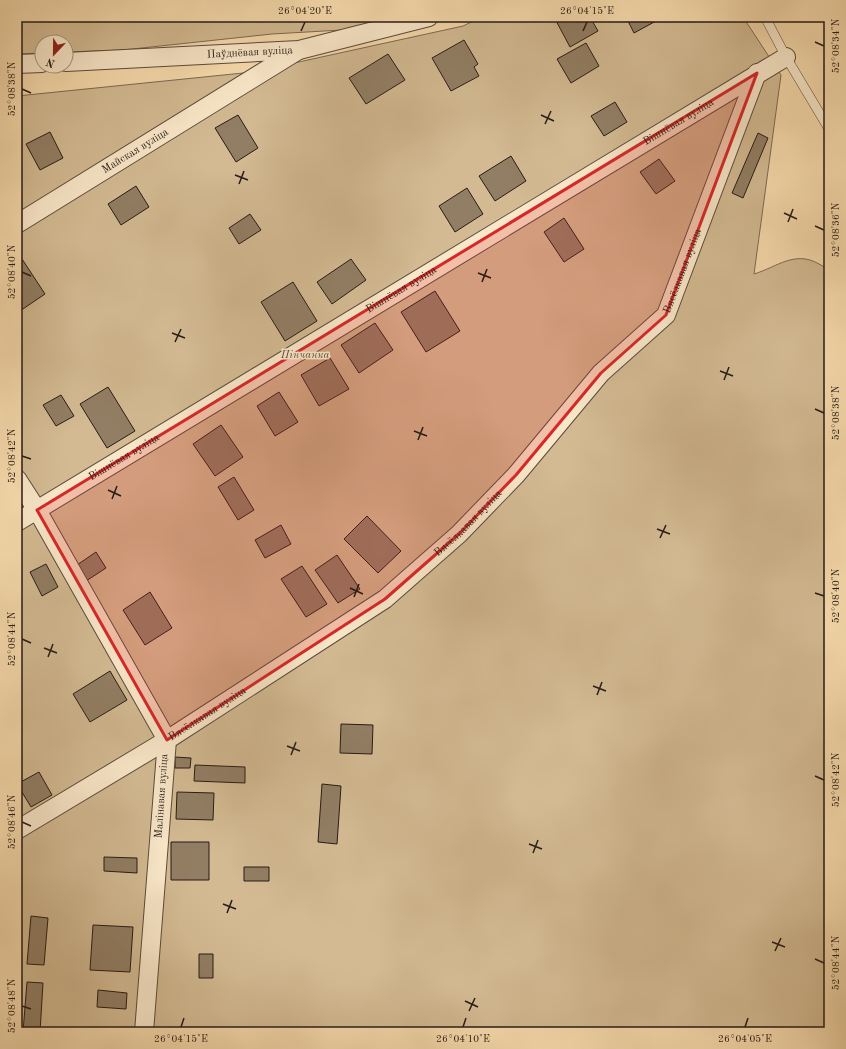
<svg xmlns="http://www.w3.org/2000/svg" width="846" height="1049" font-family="'Old Standard TT',serif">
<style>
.green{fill:#d3ba92;stroke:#7c6a54}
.building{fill:#927e64;stroke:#261b16}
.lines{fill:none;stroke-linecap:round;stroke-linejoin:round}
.lane-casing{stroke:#5a4b3c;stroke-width:10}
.street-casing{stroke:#5a4b3c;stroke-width:20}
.lane{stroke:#f9e7c9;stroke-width:9}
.street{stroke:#f9e7c9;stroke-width:18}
.marked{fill:#d62828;fill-opacity:0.2;stroke:#d62828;stroke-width:3;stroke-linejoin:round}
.ticks{fill:none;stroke:#261b16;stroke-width:1.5}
.labels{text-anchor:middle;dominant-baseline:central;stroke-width:3;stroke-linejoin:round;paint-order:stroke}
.street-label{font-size:11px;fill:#261b16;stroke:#f9e7c9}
.park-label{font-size:11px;font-style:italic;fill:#5a4b3b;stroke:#f9e7c9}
.neatline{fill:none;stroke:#261b16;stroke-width:1.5}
.ticks-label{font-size:10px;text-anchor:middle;fill:#261b16}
</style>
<rect width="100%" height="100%" fill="#f6daac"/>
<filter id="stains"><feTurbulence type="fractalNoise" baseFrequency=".005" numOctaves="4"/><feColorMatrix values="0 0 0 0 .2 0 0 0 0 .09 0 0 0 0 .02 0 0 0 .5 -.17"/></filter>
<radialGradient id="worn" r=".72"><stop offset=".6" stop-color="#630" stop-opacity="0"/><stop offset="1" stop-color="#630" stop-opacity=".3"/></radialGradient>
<path class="green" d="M17 17H394L342 30 272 34 123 50 66 52V42H42V53L17 54Z
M482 17H743L781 75 754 274C777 267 795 250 819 264 823 266 826 268 829 271V1032H17V96L253 72 463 26Z"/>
<path class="building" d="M554 17H590L598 31 570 47Z
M626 17H654L656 21 634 33Z
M464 40 478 64 474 67 479 76 451 91 432 58Z
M586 43 599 66 571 83 557 59Z
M388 54 405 80 366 104 349 78Z
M615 102 627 122 604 136 591 116Z
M238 115 258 148 236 162 215 128Z
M50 132 63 158 40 170 26 144Z
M758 133 768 138 743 198 732 193Z
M511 156 526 181 495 201 479 176Z
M659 159 675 181 656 194 640 172Z
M136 186 149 207 121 225 108 204Z
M467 188 483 214 455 232 439 206Z
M250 214 261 230 239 244 229 228Z
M564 218 584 249 564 262 544 232Z
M22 259 45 294 17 313V262Z
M351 259 366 280 332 304 317 282Z
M293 282 317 321 285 341 261 302Z
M435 291 460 331 426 352 401 312Z
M375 323 393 350 359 373 341 345Z
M330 358 349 389 319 406 301 375Z
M108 387 135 431 107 448 80 404Z
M279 392 298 422 275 436 257 406Z
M61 395 74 416 56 426 43 405Z
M221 425 243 457 215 476 193 444Z
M234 477 254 510 238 520 218 487Z
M367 516 401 551 378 573 344 539Z
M281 525 291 544 265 558 255 540Z
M96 552 106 568 86 581 77 565Z
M337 555 360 589 338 603 315 570Z
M46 564 58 587 42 596 30 572Z
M302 566 327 604 306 617 281 579Z
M150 592 172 628 145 645 123 610Z
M110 671 127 700 90 722 73 694Z
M341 724 373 725 372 754 340 753Z
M175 757 191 758 190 768H175Z
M195 765 245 767V783L194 781Z
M39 772 52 795 31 807 17 784Z
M322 784 341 786 337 844 318 842Z
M177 792 214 793 213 820 176 819Z
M171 842H209V880H171Z
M104 857 137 858V873L104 871Z
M244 867H269V881H244Z
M31 916 48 918 44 965 27 964Z
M93 925 133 927 130 972 90 970Z
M199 954H213V978H199Z
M27 982 43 983 40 1032H23Z
M98 990 127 993 126 1009 97 1007Z"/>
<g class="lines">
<defs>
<path id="lane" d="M765 17 786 57 829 129"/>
<g id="street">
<path id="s1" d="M66 62 299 50 429 17"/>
<path d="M17 64 42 63"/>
<path id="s2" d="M17 224 297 51"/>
<path d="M17 479 37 510 167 740 144 1032"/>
<path id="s3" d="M17 522 786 57"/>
<path id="s4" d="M17 830 167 740 385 599 459 534 516 475 601 373 666 315 757 73"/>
</g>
</defs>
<use href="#lane" class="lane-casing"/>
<use href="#street" class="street-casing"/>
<use href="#lane" class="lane"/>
<use href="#street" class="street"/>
</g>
<path class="marked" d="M757 73 666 315 601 373 516 475 459 534 385 599 167 740 37 510Z"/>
<path class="ticks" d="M301 31 305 22M583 31 587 22M815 42 824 46M22 89 31 93M541 115 554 121M545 124 551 111M235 175 248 180M239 184 244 171M784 213 797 219M788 222 793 209M815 226 824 230M22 272 31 276M478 273 491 278M482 282 487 269M172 333 185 338M175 342 181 329M720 371 733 376M724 380 729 367M815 409 824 413M414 431 427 436M418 440 423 427M22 456 31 459M108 490 121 496M112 499 117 486M657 529 670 534M660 538 666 525M350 588 363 594M815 593 824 596M354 597 359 584M22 639 31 643M44 648 57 653M48 657 53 644M593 686 606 691M597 695 602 682M287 746 300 751M291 755 296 742M815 776 824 780M22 822 31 826M529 844 542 849M533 853 538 840M223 904 236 909M227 913 232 900M772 942 785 947M775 951 781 938M815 959 824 963M465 1001 478 1007M22 1006 31 1009M469 1011 475 998M181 1027 184 1018M463 1027 466 1018M745 1027 748 1018"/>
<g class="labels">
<g class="street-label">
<text stroke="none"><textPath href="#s1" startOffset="184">Паўднёвая вуліца</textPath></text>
<text stroke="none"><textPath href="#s3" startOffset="773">Вішнёвая вуліца</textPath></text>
<text stroke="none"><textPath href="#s2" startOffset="139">Майская вуліца</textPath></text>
<text stroke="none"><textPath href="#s4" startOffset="882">Вясёлкавая вуліца</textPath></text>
<text stroke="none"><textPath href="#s3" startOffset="449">Вішнёвая вуліца</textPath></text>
<text stroke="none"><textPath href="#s3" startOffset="125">Вішнёвая вуліца</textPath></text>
<text stroke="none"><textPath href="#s4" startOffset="547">Вясёлкавая вуліца</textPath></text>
<text stroke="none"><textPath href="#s4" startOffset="223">Вясёлкавая вуліца</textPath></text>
<text transform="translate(162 796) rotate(-86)">Малінавая вуліца</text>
</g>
<g class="park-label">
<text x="305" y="355">Пінчанка</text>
</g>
</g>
<rect width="846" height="1049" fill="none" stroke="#f6daac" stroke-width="44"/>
<g transform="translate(54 54) rotate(202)"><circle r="19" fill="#f9e7c9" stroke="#a59581"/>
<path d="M0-3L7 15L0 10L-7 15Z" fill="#8f2418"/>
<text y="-6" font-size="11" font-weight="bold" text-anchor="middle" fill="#261b16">N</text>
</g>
<rect x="22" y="22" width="802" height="1005" class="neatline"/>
<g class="ticks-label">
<text x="305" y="14">26°04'20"E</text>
<text x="587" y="14">26°04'15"E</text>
<text transform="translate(835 46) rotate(-90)" y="4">52°08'34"N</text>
<text transform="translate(11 89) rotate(-90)" y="4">52°08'38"N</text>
<text transform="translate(835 230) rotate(-90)" y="4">52°08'36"N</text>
<text transform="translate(11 272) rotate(-90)" y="4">52°08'40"N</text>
<text transform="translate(835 413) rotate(-90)" y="4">52°08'38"N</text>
<text transform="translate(11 456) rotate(-90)" y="4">52°08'42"N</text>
<text transform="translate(835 596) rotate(-90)" y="4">52°08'40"N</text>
<text transform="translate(11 639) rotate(-90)" y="4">52°08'44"N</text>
<text transform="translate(835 780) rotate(-90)" y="4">52°08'42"N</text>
<text transform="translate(11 822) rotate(-90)" y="4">52°08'46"N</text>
<text transform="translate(835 963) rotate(-90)" y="4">52°08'44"N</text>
<text transform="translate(11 1006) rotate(-90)" y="4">52°08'48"N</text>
<text x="181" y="1042">26°04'15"E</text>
<text x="463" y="1042">26°04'10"E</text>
<text x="745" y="1042">26°04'05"E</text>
</g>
<rect width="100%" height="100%" filter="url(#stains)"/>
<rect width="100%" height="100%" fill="url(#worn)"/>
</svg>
